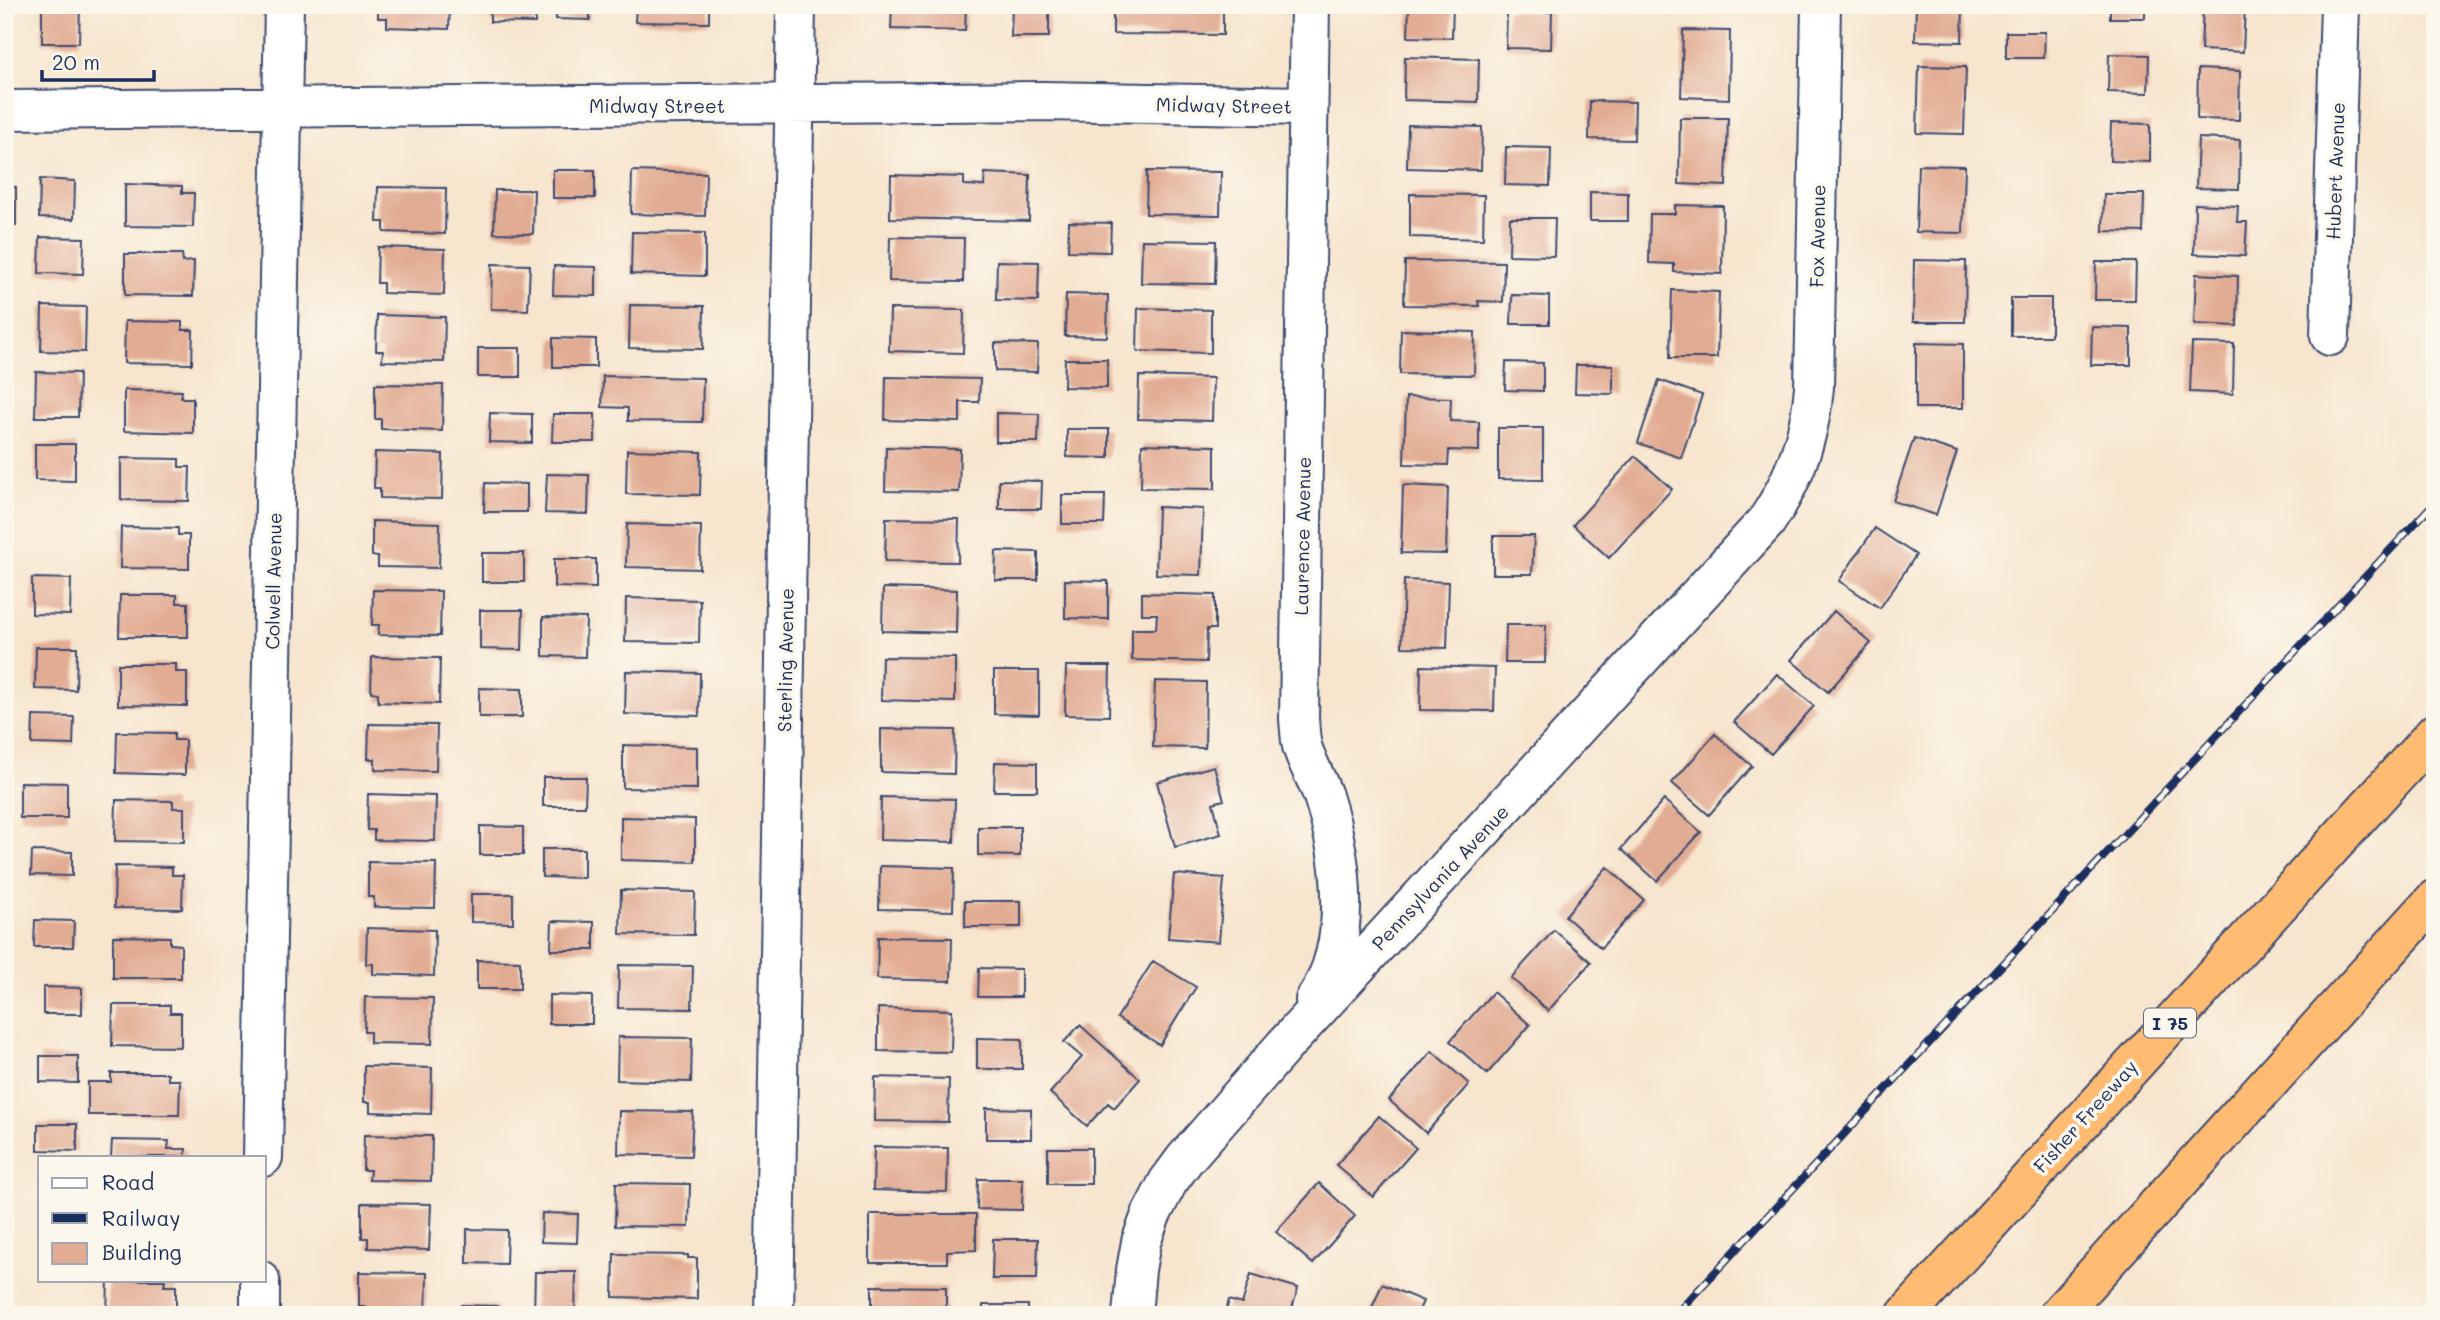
<svg xmlns="http://www.w3.org/2000/svg" width="2440" height="1320" font-family="Mali,sans-serif">
<style>
.building{fill:#e2ab93}
.lines{fill:none;stroke-linecap:round;stroke-linejoin:round}
.minor-casing{stroke:#3c4a6f;stroke-width:42}
.highway-casing{stroke:#3c4a6f;stroke-width:42}
.minor{stroke:#fff;stroke-width:38}
.highway{stroke:#ffbb71;stroke-width:38}
.rail-casing{stroke:#1b2f5e;stroke-width:8}
.rail{stroke:#fbf7ec;stroke-width:5;stroke-dasharray:16;stroke-linecap:butt}
.labels{text-anchor:middle;dominant-baseline:central;stroke-width:7;stroke-linejoin:round;paint-order:stroke}
.shield{fill:#fbf7ec;stroke:#5e6b89;stroke-width:2}
.shield-label{font-size:18px;font-weight:bold;fill:#1b2f5e}
.street-label{font-size:19px;fill:#1b2f5e;stroke:#fbf7ec}
</style>
<rect width="100%" height="100%" fill="#fbf7ec"/>
<filter id="ink" filterUnits="userSpaceOnUse"><feTurbulence type="fractalNoise" baseFrequency=".0143" numOctaves="2"/><feDisplacementMap in="SourceGraphic" scale="14" xChannelSelector="R" yChannelSelector="G"/><feConvolveMatrix kernelMatrix="1 2 1 2 8 2 1 2 1" color-interpolation-filters="sRGB"/></filter>
<filter id="wash" filterUnits="userSpaceOnUse"><feTurbulence type="fractalNoise" baseFrequency=".00686" numOctaves="4" result="noise"/><feDisplacementMap in="SourceGraphic" scale="28" xChannelSelector="R" yChannelSelector="G"/><feGaussianBlur stdDeviation="1.57" result="paint"/><feColorMatrix in="noise" values="0 0 0 0 0 0 0 0 0 0 0 0 0 0 0 0 0 1.4 0 .05"/><feComposite in="paint" operator="in"/></filter>
<g filter="url(#wash)">
<rect width="100%" height="100%" fill="#f7e5ce"/>
<g id="blocks">
<path class="building" d="M42 5H80L79 43H42Z
M378 5H450L449 29 387 27V18H378Z
M490 5H536L535 23 490 22Z
M556 5H590V20L556 19Z
M636 5H709V23L635 22Z
M892 5H966L965 31 891 29Z
M1012 5H1049V37H1011Z
M1113 5H1223V35L1113 34Z
M1409 5H1453L1452 38 1408 37Z
M1916 5H1963L1962 42 1915 41Z
M2110 5H2145V18H2110Z
M2203 5H2245L2243 52 2201 50Z
M1507 11 1552 12 1551 49 1506 48Z
M1683 30 1730 31 1729 99 1681 97Z
M2006 32H2045L2044 58H2006Z
M2109 54 2149 55 2148 93 2108 92Z
M1405 57 1479 59 1478 102 1404 100Z
M1919 66 1966 67 1964 134 1917 133Z
M2198 69 2240 71 2239 120 2197 119Z
M2431 92 2435 93V144L2430 143Z
M1590 101 1635 102 1634 140 1589 139Z
M1680 118H1728L1726 186 1679 184Z
M2111 123 2150 124V162L2110 161Z
M1408 125 1482 127 1481 170 1407 168Z
M2198 138 2240 140 2239 189 2196 188Z
M1506 147 1551 148 1550 186 1505 185Z
M1918 165 1965 166 1963 233 1916 232Z
M553 170H595V198H553Z
M632 171 706 173 705 216 631 214Z
M1147 171 1221 172 1220 215 1146 214Z
M985 173 1030 175 1029 221 890 218 891 175 964 177V185L984 186Z
M40 179 75 181 74 219 39 218Z
M125 184 182 186V193H194L193 227 125 226Z
M5 187H16V225H5Z
M378 187 446 188 445 234 384 232V222H377Z
M495 190H534L533 234 494 233Z
M1590 192 1628 193V221H1590Z
M1410 194 1484 195 1483 239 1410 237Z
M2104 194H2144L2143 232 2103 231Z
M2195 204 2238 206 2237 222H2247L2245 256 2194 254Z
M1675 205 1723 206 1722 274 1674 272V264L1649 263 1650 214H1675Z
M1510 218H1555L1554 256 1509 255Z
M1069 222 1111 223 1110 252 1068 251Z
M632 232 705 233V276L631 274Z
M40 237 84 238 83 274 39 273Z
M890 237 964 238 963 282 889 281Z
M1142 240 1216 241 1215 284 1141 283Z
M378 247 445 249 444 295 383 293V283H377Z
M125 254H182L183 262 194 261 193 296 125 295Z
M1914 260 1966 261 1965 322H1913Z
M997 261 1039 262 1038 301 996 300Z
M1405 261 1504 262 1503 302 1478 301 1479 306 1404 305Z
M2096 262H2136L2135 300H2095Z
M492 264 530 265 528 310 491 309Z
M554 266 596 267V296L553 295Z
M2196 274 2238 276 2237 326 2194 324Z
M1672 290 1719 292 1717 358H1670Z
M1066 294 1108 295 1107 337 1065 336Z
M1512 295 1549 296V324H1511Z
M2011 298H2051V336H2011Z
M630 305 704 306 703 349 629 348Z
M42 306 86 307 85 352 41 351Z
M1138 308 1211 310V353L1137 351Z
M890 309 964 310 963 353 889 351Z
M377 315 445 317 444 362 382 361 383 351H376Z
M125 321 182 322V330H193L192 364 124 363Z
M2092 327 2131 328V365H2091Z
M1401 330 1475 332 1474 375 1400 374Z
M553 338 596 339V367H553Z
M995 343 1038 344 1037 372 995 371Z
M1916 343 1963 344V408H1916Z
M2192 343 2234 344 2233 394 2190 392Z
M478 348H520V377H478Z
M1065 359H1107V388L1064 387Z
M1506 362 1543 363V391L1505 390Z
M1576 365H1613V394L1575 393Z
M36 372 79 373 78 417H35Z
M603 376 703 378 702 422 628 421V408L602 407Z
M1139 376 1213 378 1212 421 1138 419Z
M886 377 980 379 979 402H960V422L885 420Z
M1659 380 1702 395 1681 458 1638 443Z
M375 384 443 385 442 431 381 429V419H375Z
M124 390 182 391 181 398H193V433L124 431Z
M1406 397 1451 398 1450 421 1479 422V451L1449 450 1448 465 1404 464Z
M490 413 532 414V443L489 442Z
M996 413 1039 414 1038 442H996Z
M553 414H595V442H552Z
M1498 428H1543V480L1498 479Z
M1067 429H1109V458L1067 457Z
M1914 438 1957 452 1936 515 1893 501Z
M35 444H75V481L35 480Z
M1142 444 1215 446V489L1141 488Z
M886 447 960 449 959 492 885 491Z
M627 450 701 452 700 495 626 494Z
M375 452 443 454 442 499 380 498V488H374Z
M1635 456 1672 489 1609 558 1573 525Z
M121 458 179 459V467H190L189 501 121 500Z
M547 474 589 475 588 514 545 513Z
M999 480 1042 481 1041 509H999Z
M485 483 527 484V512H484Z
M1403 485 1448 487 1446 554 1401 553Z
M1062 495H1105L1104 524H1062Z
M1158 507 1203 509 1201 575 1156 574Z
M886 518 959 519 958 562 885 561Z
M372 521 440 523 439 568 378 567V557L372 556Z
M627 524 701 526 700 569 626 567Z
M121 527 178 528V535H189V569L120 568Z
M1875 528 1916 555 1880 608 1839 581Z
M1493 536H1534L1532 574H1493Z
M996 551 1038 552V580H995Z
M482 553H524V582H482Z
M554 559H596V588L554 587Z
M32 578 71 579 70 615 32 614Z
M1065 580 1108 581V619L1065 618Z
M1404 580 1449 582 1447 648 1402 647Z
M883 588 957 590 956 633 882 631Z
M373 590 441 591 440 636 378 635 379 625H372Z
M1142 593 1215 595V629H1207L1206 662 1132 660V629H1156L1157 614H1142Z
M120 595H177V603H188V637H119Z
M626 598 700 600 699 643 625 642Z
M480 610H523L522 650 480 649Z
M1834 611 1871 643 1828 692 1791 660Z
M543 617 586 618 585 657 543 656Z
M1506 625H1546L1545 663H1505Z
M36 647H77L76 690 35 689Z
M372 657 440 658 439 704 378 702V693L371 692Z
M882 657 955 658V702L881 700Z
M118 664H176V672H187V706L118 705Z
M1066 666H1110L1109 716 1065 715Z
M1421 666 1495 668 1494 711 1420 710Z
M626 671 700 673 699 716 625 714Z
M994 671H1039V715L994 714Z
M1777 674 1814 706 1771 754 1734 722Z
M1155 681 1206 682 1205 748 1153 747Z
M479 688 522 689V717H479Z
M33 716 74 717 73 745 32 744Z
M369 724 437 725 436 771 375 770V759H368Z
M881 729 955 730 954 774 881 772Z
M117 732 174 733V740H185V775L116 773Z
M1715 734 1752 766 1709 815 1672 783Z
M623 745 697 747V789L623 788Z
M995 762 1037 763V791H994Z
M1214 766 1224 800 1213 803 1221 834 1175 847 1157 782Z
M543 777H586L585 806H543Z
M20 782 67 783V818H20Z
M368 794 436 796 435 841 374 840V830H367Z
M881 797 955 799 954 842 880 840Z
M116 800 173 801V808H184V842L115 841Z
M1664 800 1701 832 1657 881 1621 849Z
M621 817 695 819V862L621 860Z
M480 826 523 827V855H480Z
M978 827H1020V856L978 855Z
M542 849H584V878L542 877Z
M32 851 72 852V876L31 875Z
M368 862 436 863 435 908 374 907V897H368Z
M115 866 172 867V875H183L182 909 114 908Z
M880 866 954 868 953 911 879 909Z
M1607 867 1644 900 1601 948 1565 916Z
M1174 874 1224 878 1219 942 1168 938Z
M621 890 695 892 694 935 620 934Z
M471 894H513V923L471 922Z
M965 901H1021V927H965Z
M35 920 74 921 73 947H34Z
M552 921 594 922V950H551Z
M367 928 435 930 434 976 373 974V964H366Z
M1554 930 1591 962 1548 1011 1511 978Z
M113 936 170 937V944L181 945V978H113Z
M878 937 952 938 951 981 877 979Z
M477 960 520 961V989H477Z
M1153 961 1196 987 1160 1045 1117 1018Z
M619 965 693 966 692 1009 618 1008Z
M979 968 1021 969V997H978Z
M43 987 82 988V1014H43Z
M1493 992 1530 1025 1487 1074 1450 1041Z
M549 995 592 996V1024H549Z
M365 997 433 998 432 1044 370 1043V1032H364Z
M113 1005H170V1013H181V1047L112 1046Z
M878 1008 952 1010 951 1052 878 1051Z
M1080 1025 1140 1079 1114 1108 1108 1103 1087 1126 1050 1093 1082 1057 1064 1042Z
M618 1037 692 1038 691 1082 617 1080Z
M977 1038 1022 1039V1069H977Z
M1432 1051 1469 1084 1426 1133 1389 1100Z
M40 1056H78V1083L40 1082Z
M364 1066 432 1068 431 1114 370 1112V1102H364Z
M111 1073H168V1080H180L179 1115H88V1082H111Z
M875 1077 949 1079 948 1122 874 1121Z
M986 1108 1031 1109V1139H986Z
M619 1111 693 1112 691 1156 618 1154Z
M1379 1116 1416 1148 1373 1197 1336 1165Z
M38 1124H77V1151L38 1150Z
M364 1135 432 1136 431 1181 369 1180 370 1170H363Z
M112 1140 169 1141 168 1149H186L185 1157H111Z
M874 1147 948 1148 947 1192 873 1190Z
M1048 1148H1091V1184H1048Z
M978 1179H1023L1022 1210 977 1209Z
M616 1183 690 1184 689 1227 615 1226Z
M1319 1183 1355 1216 1313 1264 1276 1232Z
M362 1203 431 1204 429 1250 368 1248V1238H362Z
M542 1213 578 1214 577 1243 541 1242Z
M870 1214H976V1250L947 1251V1263H870Z
M467 1229 507 1230 506 1264 467 1263Z
M993 1239H1038L1037 1279H992Z
M614 1254 688 1255V1258H697V1299L613 1297Z
M359 1272 427 1273 426 1315H365L366 1307H359Z
M535 1272H576L575 1315H534Z
M1251 1274 1298 1288 1290 1315H1225L1229 1300 1242 1304Z
M108 1280H165L164 1286H176V1315H107Z
M1382 1284 1423 1301 1417 1315H1369Z
M872 1286 946 1287V1315H872Z
M461 1305 497 1306V1315H461Z
M983 1305H1028V1315H983Z"/>
</g>
</g>
<g filter="url(#ink)">
<use href="#blocks" fill-opacity="0" stroke="#3c4a6f" stroke-width="2"/>
<g class="lines">
<defs>
<path id="minor" d="M1310 5 1299 719C1300 728 1300 738 1302 746 1307 763 1317 779 1323 796 1343 859 1354 942 1315 1000
M5 110 1044 101 1308 106
M2330 336 2340 5
M263 1157 284 5
M260 1315V1280
M774 1315 796 5
M1132 1315 1136 1270 1141 1242 1151 1215 1168 1182 1185 1159 1284 1046 1766 522C1794 481 1810 437 1814 387L1821 5"/>
<path id="highway" d="M1906 1315 2435 733
M2058 1315 2435 899"/>
</defs>
<use href="#minor" class="minor-casing"/>
<use href="#highway" class="highway-casing"/>
<use href="#minor" class="minor"/>
<use href="#highway" class="highway"/>
<defs>
<path id="rail" d="M1675 1315 2435 502"/>
</defs>
<use href="#rail" class="rail-casing"/>
<use href="#rail" class="rail"/>
</g>
</g>
<g class="labels">
<rect class="shield" x="2144" y="1008.5" width="52" height="29" rx="5"/>
<g class="shield-label">
<text x="2170" y="1023">I 75</text>
</g>
<g class="street-label">
<text x="657" y="105">Midway Street</text>
<text transform="translate(1224 105) rotate(1)">Midway Street</text>
<text transform="translate(2335 171) rotate(-88)">Hubert Avenue</text>
<text transform="translate(1817 236) rotate(-89)">Fox Avenue</text>
<text transform="translate(1302 536) rotate(-89)">Laurence Avenue</text>
<text transform="translate(273 581) rotate(-89)">Colwell Avenue</text>
<text transform="translate(785 660) rotate(-89)">Sterling Avenue</text>
<text transform="translate(1440 877) rotate(-47)">Pennsylvania Avenue</text>
<text transform="translate(2085 1116) rotate(-48)">Fisher Freeway</text>
</g>
</g>
<rect width="2440" height="1320" fill="none" stroke="#fbf7ec" stroke-width="28"/>
<rect x="38" y="1156" width="228" height="126" fill="#fbf7ec" stroke="#a1a7b3" stroke-width="2"/>
<rect x="52" y="1178" width="35" height="10" fill="#ffffff" stroke="#a1a7b3" stroke-width="2"/>
<text x="102" y="1190" font-size="21" fill="#1b2f5e">Road</text>
<rect x="52" y="1213" width="35" height="10" fill="#1b2f5e" stroke="#a1a7b3" stroke-width="2"/>
<text x="102" y="1226" font-size="21" fill="#1b2f5e">Railway</text>
<rect x="52" y="1243" width="35" height="21" fill="#e2ab93" stroke="#a1a7b3" stroke-width="2"/>
<text x="102" y="1260" font-size="21" fill="#1b2f5e">Building</text>
<path d="M42 70v10h112v-10" fill="none" stroke="#1b2f5e" stroke-width="3.5"/>
<text x="52" y="70" font-size="21" fill="#1b2f5e" stroke="#fbf7ec" stroke-width="5" paint-order="stroke">20 m</text>
</svg>
